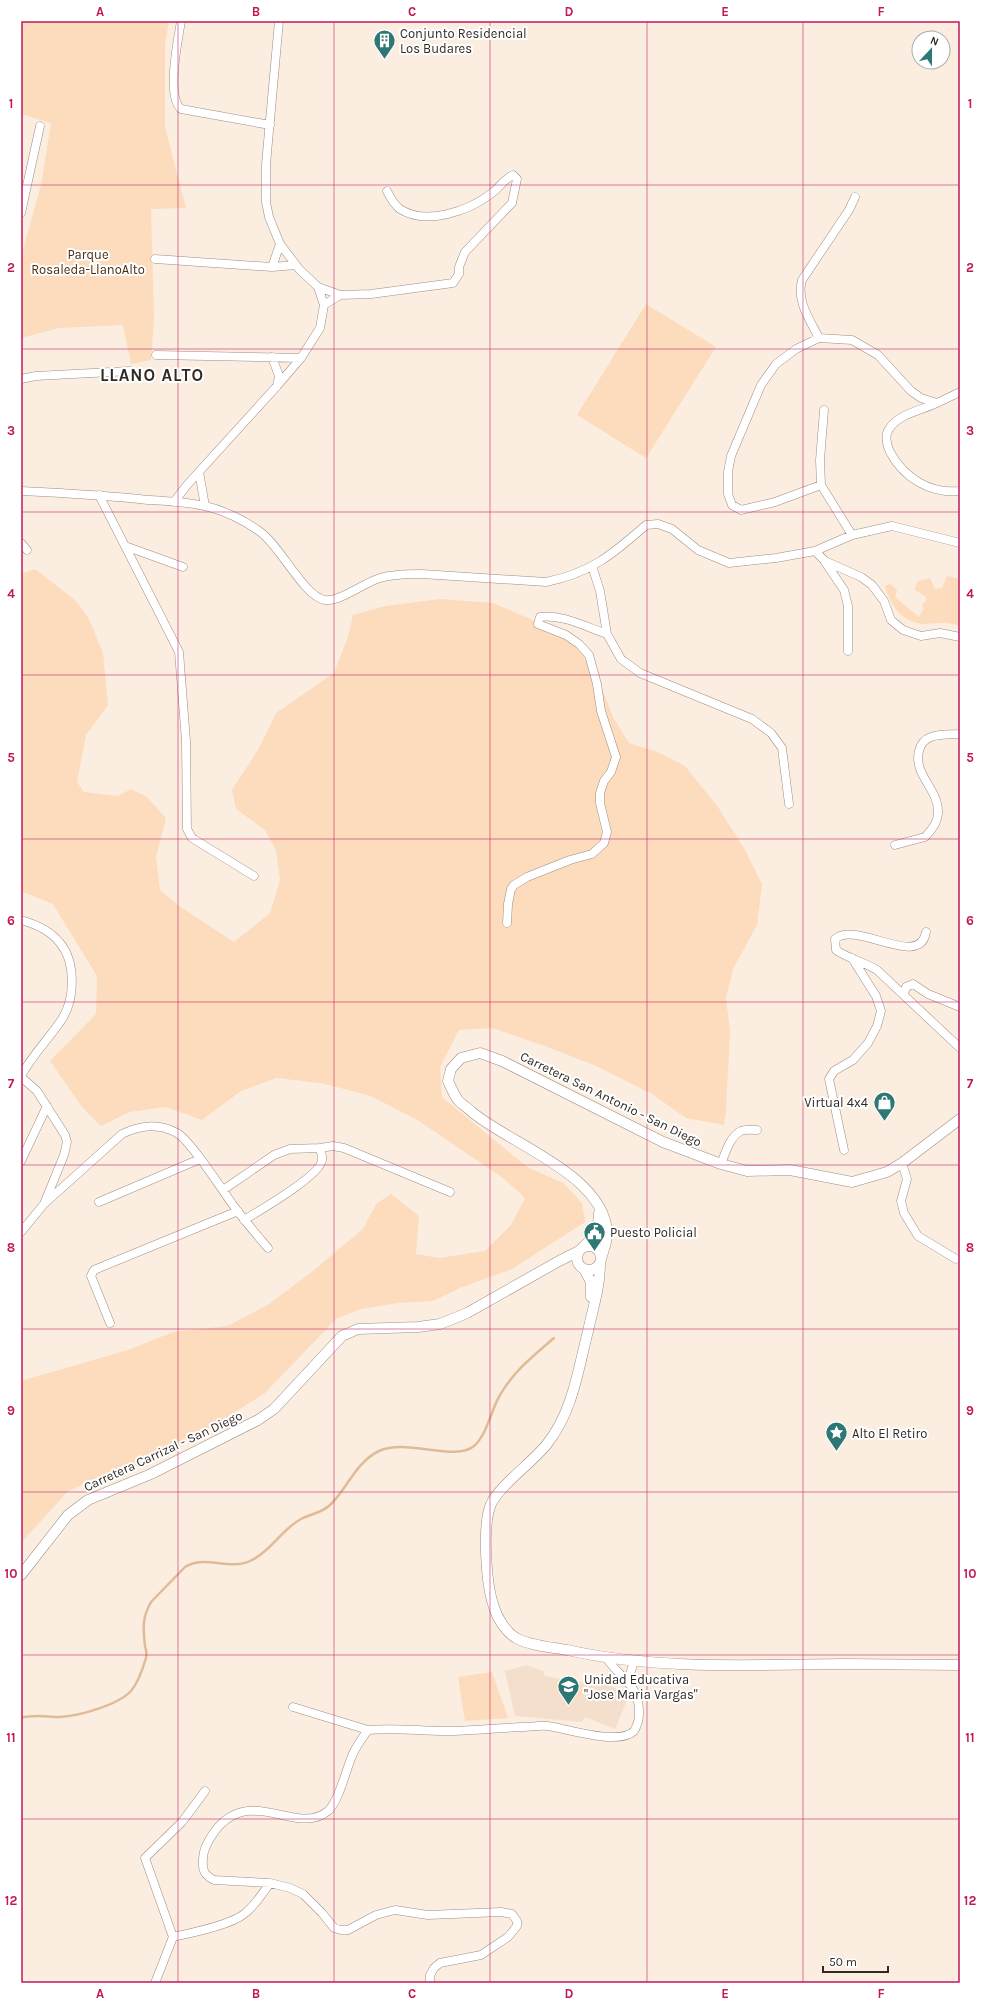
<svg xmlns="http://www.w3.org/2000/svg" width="981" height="2004" font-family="Karla,sans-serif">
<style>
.built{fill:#f3dfcc}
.green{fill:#fcdcbd}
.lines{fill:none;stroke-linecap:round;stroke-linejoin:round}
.stream{stroke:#e0bb97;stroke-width:2.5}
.minor-casing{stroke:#9c8f83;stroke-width:9}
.tertiary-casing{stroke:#9c8f83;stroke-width:11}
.minor{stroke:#fff;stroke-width:8}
.tertiary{stroke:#fff;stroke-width:10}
.grid{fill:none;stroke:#c2185b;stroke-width:1;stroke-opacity:0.55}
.labels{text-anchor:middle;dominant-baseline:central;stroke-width:4;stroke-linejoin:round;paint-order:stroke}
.poi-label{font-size:13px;fill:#302a25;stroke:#fff;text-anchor:start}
.park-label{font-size:13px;fill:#472d10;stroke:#fff}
.street-label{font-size:13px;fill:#302a25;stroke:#fff}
.district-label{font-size:17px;font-weight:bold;letter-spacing:1px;fill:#302a25;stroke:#fff}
.neatline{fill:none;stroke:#c2185b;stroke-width:1.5}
.grid-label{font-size:13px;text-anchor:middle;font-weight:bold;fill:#c2185b}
</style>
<rect width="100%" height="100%" fill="#fbede0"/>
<path class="built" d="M526 1665 543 1671 545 1676 587 1683 592 1677 629 1695 615 1729 585 1717 582 1722 515 1716 505 1671Z"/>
<path class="green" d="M24 21H169L165 44V127L186 208 151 209 154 319 151 360 131 364 123 325 59 328 21 338V257L41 185 51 123 21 114V26Z
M646 304 716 347 646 458 577 415Z
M35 569 76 601 89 619 103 653 108 705 86 735 77 782 84 792 118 796 131 789 147 797 166 818 156 857 160 890 179 906 234 942 270 913 280 880 276 850 265 830 236 809 232 790 259 748 276 713 334 673 348 637 353 615 385 606 440 599 493 603 570 636 600 683 613 717 629 743 660 753 685 766 718 807 745 850 762 884 757 925 733 969 726 998 730 1031 726 1112 724 1125 686 1118 652 1094 596 1066 545 1046 492 1028 459 1030 440 1067 442 1097 527 1167 563 1183 582 1203 585 1222 512 1269 460 1288 433 1301 398 1303 361 1309 336 1319 265 1393 155 1462 100 1477 68 1491 21 1543V1381L128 1350 173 1332 228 1326 269 1304 313 1271 363 1229 376 1204 391 1194 419 1216 416 1254 439 1258 485 1251 511 1225 525 1198 503 1178 419 1121 371 1096 321 1083 276 1078 241 1091 202 1120 166 1107 129 1112 101 1126 82 1107 50 1061 96 1014 97 976 53 904 21 891V574Z
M947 576 960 579V626C946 621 940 623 927 624 903 624 891 607 885 586L890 584 897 589 895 597 919 617 924 608 922 606 927 598 914 589 918 581 930 578 935 589 942 588Z
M492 1672 508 1718 465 1721 458 1677Z
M557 1680 586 1686 581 1698 555 1691Z"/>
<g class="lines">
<path class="stream" d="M21 1718C35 1714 47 1717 60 1717 79 1716 118 1705 131 1691 138 1683 143 1668 146 1658 147 1654 146 1649 145 1646 143 1628 142 1618 151 1602L185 1567C207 1554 230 1572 252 1560 271 1551 282 1529 301 1519 310 1514 322 1513 330 1505 347 1489 356 1462 379 1451 406 1438 455 1462 474 1446 487 1435 491 1410 500 1395 513 1372 534 1355 554 1338"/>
<defs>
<path id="minor" d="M181 21C178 40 166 96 181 109L270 125
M21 213 40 126
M155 259 272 267 296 265
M272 267 280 244
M318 287 340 295
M324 305 340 295 371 294 453 283 459 274V267L465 252 512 203 517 179 513 175C504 179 500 187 492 193 469 211 426 226 400 209 394 205 390 197 387 191
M819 338C810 320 796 301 802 280L849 210 855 197
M156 355 301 358
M272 357 279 376 277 386
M21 379 36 376 130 371
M937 403C922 410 898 414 889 429 884 436 887 445 890 452 904 478 930 494 960 491
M824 410 820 460 821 485 852 535
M199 472 205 506
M821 485 775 502 741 510 732 505 728 494V472L731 456 761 385 776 364 796 349 819 338 852 340 878 355 911 391 921 398 937 403 960 392
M21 491C63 493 105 495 148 500 166 501 186 502 205 506 223 510 244 520 259 531 280 545 304 597 325 600 340 602 363 583 380 578 393 574 408 574 422 574L546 582C591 573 613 554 646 525L658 524 672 529 698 550 729 563 776 558 815 551 852 535 892 526 960 543
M99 495 179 652 186 741 187 829 192 838 254 876
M174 502 187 485 277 386 301 358 320 328 324 305 318 287 299 269 280 244 269 217 266 202V164L279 21
M21 543 27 550
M125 546 183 567
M815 551 825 561 861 577 872 585 884 601 891 620 903 630 921 636 940 633 960 637
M825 562 844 590 848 606V651
M592 566 600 591 607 634 621 659 640 673 752 719 771 733 782 748 789 804
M895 845 925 837C931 831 939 821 938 811 938 789 913 774 919 751 923 732 944 735 960 734
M21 920C35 924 51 931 60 943 76 962 75 999 62 1019 49 1039 32 1055 21 1076
M507 923 508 904 511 889 514 885 527 877 570 860 592 854 604 843 607 832 600 803V793L604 781 611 772 616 757 601 711 597 684 589 655 579 644 566 635 538 624 540 617C563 614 586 627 607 634
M926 932C920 970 856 920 835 939L836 950C849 959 864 962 877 970L960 1048
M904 994 906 987 913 984 928 994 960 1007
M21 1077 37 1091 65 1135 67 1142 64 1155 44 1204 21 1232
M320 1148 333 1146 344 1148 450 1192
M844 1150 829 1079 834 1071 853 1060 868 1043 877 1026 881 1011 876 996 852 958
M21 1161 47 1106
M902 1163 907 1179 901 1201 904 1213 918 1236 956 1259
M721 1164C725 1154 730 1136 741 1131 745 1129 753 1130 757 1130
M223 1190 274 1155 290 1149 320 1148C320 1151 323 1156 322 1160 321 1175 259 1211 244 1220
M99 1202 200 1159
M44 1204 122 1134C141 1125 158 1123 177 1133 191 1141 222 1190 233 1205 244 1220 256 1234 268 1248
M110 1323 91 1276 94 1270 238 1211
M628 1681 634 1661
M293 1707 368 1730
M205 1791 182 1822 145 1858 173 1937C191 1933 231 1925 244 1914 255 1906 262 1894 270 1883
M155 1983 173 1937
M430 1983V1975L434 1968 440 1963 481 1955 508 1937 517 1926V1921L512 1914 501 1912 428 1915 395 1910 376 1915 348 1930H341L334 1928 322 1913 303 1894 290 1888 270 1883 214 1880C204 1875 202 1870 203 1859 203 1848 209 1839 215 1831 251 1784 297 1837 328 1811 339 1801 346 1770 352 1756 356 1746 362 1738 368 1730 397 1727 425 1732 453 1731 477 1730 500 1728 523 1727 531 1727 540 1725 548 1726 568 1729 619 1746 634 1731 637 1726 639 1719 639 1714 640 1685 621 1679 607 1659"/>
<path id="tertiary" d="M577 1258a12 12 0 1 1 24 0a12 12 0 1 1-24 0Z
M582 1248C597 1235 598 1232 599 1213
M601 1259C603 1251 608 1241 607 1232 604 1175 510 1144 472 1112 468 1108 461 1104 458 1100 454 1095 451 1087 448 1081L451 1069 461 1058 480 1053 502 1061 663 1142 721 1164 747 1171 790 1170 852 1182 887 1172 902 1163 960 1119
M600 1263C600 1287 593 1308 588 1331 578 1370 573 1411 547 1444 533 1462 500 1485 491 1504 482 1525 486 1585 494 1607 497 1618 506 1632 516 1638 531 1646 551 1647 567 1650 657 1670 751 1665 843 1664 882 1664 921 1665 960 1665
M584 1269 591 1282V1297
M21 1575 68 1515 88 1500 151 1474 258 1420 274 1409 342 1336 358 1329 418 1327 440 1324 467 1313 559 1261 579 1251"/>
</defs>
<use href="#minor" class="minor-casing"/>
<use href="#tertiary" class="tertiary-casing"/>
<use href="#minor" class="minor"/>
<use href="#tertiary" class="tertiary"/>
</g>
<path class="grid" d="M178 21V1983M334 21V1983M490 21V1983M647 21V1983M803 21V1983M21 185H960M21 349H960M21 512H960M21 675H960M21 839H960M21 1002H960M21 1165H960M21 1329H960M21 1492H960M21 1655H960M21 1819H960"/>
<defs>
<symbol id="building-pin" viewBox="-11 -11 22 30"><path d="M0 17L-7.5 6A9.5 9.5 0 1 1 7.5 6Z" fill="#2d7775" stroke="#fff"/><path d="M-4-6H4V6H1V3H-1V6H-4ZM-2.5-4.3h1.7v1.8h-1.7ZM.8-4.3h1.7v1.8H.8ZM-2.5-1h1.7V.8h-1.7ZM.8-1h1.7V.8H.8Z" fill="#fff"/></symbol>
<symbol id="shop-pin" viewBox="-11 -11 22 30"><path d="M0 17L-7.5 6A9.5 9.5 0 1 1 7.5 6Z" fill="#2d7775" stroke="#fff"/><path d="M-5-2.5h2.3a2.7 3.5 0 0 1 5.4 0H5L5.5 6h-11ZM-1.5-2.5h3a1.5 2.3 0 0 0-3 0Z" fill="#fff"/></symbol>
<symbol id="civic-pin" viewBox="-11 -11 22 30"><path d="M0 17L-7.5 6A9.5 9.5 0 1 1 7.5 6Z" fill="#2d7775" stroke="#fff"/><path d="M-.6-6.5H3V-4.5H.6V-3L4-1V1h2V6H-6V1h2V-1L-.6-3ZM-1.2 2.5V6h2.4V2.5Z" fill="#fff"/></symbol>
<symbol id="sight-pin" viewBox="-11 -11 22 30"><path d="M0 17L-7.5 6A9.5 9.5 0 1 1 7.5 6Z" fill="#2d7775" stroke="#fff"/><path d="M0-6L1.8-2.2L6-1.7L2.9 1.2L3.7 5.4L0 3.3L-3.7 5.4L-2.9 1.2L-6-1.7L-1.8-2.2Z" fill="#fff"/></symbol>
<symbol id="school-pin" viewBox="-11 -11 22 30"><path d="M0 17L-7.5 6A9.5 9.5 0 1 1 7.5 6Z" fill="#2d7775" stroke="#fff"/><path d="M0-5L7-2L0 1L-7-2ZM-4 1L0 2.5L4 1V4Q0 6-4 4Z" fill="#fff"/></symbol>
</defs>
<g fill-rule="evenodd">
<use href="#building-pin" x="372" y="28" width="25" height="34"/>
<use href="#shop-pin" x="872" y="1090" width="25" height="34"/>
<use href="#civic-pin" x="582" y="1220" width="25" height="34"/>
<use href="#sight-pin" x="824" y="1420" width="25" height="34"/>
<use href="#school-pin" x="556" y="1674" width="25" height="34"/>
</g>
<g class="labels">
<g class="poi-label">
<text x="400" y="33">Conjunto Residencial<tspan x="400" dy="15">Los Budares</tspan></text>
<text x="868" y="1102" text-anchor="end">Virtual 4x4</text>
<text x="610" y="1232">Puesto Policial</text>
<text x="852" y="1433">Alto El Retiro</text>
<text x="584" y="1679">Unidad Educativa<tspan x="584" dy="15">"Jose Maria Vargas"</tspan></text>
</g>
<g class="park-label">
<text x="88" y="254">Parque<tspan x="88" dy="15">Rosaleda-LlanoAlto</tspan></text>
</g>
<g class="street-label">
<text transform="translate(611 1099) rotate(26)">Carretera San Antonio - San Diego</text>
<text transform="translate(163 1451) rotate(-25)">Carretera Carrizal - San Diego</text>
</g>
<g class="district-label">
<text x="152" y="375">LLANO ALTO</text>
</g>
</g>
<rect width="981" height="2004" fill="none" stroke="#ffffff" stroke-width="44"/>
<g transform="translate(931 50) rotate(22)"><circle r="19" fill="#ffffff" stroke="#acaaa8"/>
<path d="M0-3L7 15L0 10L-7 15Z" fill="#2d7775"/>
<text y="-6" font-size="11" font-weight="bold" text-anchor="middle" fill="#302a25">N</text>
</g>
<path d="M823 1966v6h65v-6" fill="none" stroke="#302a25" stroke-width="2"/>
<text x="829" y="1966" font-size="12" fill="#302a25" stroke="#ffffff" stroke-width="3" paint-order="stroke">50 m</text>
<rect x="22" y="22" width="937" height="1960" class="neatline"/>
<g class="grid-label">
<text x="100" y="16">A</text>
<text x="256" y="16">B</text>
<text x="412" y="16">C</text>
<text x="569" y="16">D</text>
<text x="725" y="16">E</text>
<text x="881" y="16">F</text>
<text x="11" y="108">1</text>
<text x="970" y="108">1</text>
<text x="11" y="272">2</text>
<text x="970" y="272">2</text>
<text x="11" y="435">3</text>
<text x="970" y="435">3</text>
<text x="11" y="598">4</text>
<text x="970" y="598">4</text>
<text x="11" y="762">5</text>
<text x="970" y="762">5</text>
<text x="11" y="925">6</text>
<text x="970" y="925">6</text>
<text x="11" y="1088">7</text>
<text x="970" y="1088">7</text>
<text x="11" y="1252">8</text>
<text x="970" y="1252">8</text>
<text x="11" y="1415">9</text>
<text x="970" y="1415">9</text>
<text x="11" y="1578">10</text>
<text x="970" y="1578">10</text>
<text x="11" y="1742">11</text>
<text x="970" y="1742">11</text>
<text x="11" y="1905">12</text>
<text x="970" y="1905">12</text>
<text x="100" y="1998">A</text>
<text x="256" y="1998">B</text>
<text x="412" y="1998">C</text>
<text x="569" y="1998">D</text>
<text x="725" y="1998">E</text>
<text x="881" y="1998">F</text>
</g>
</svg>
